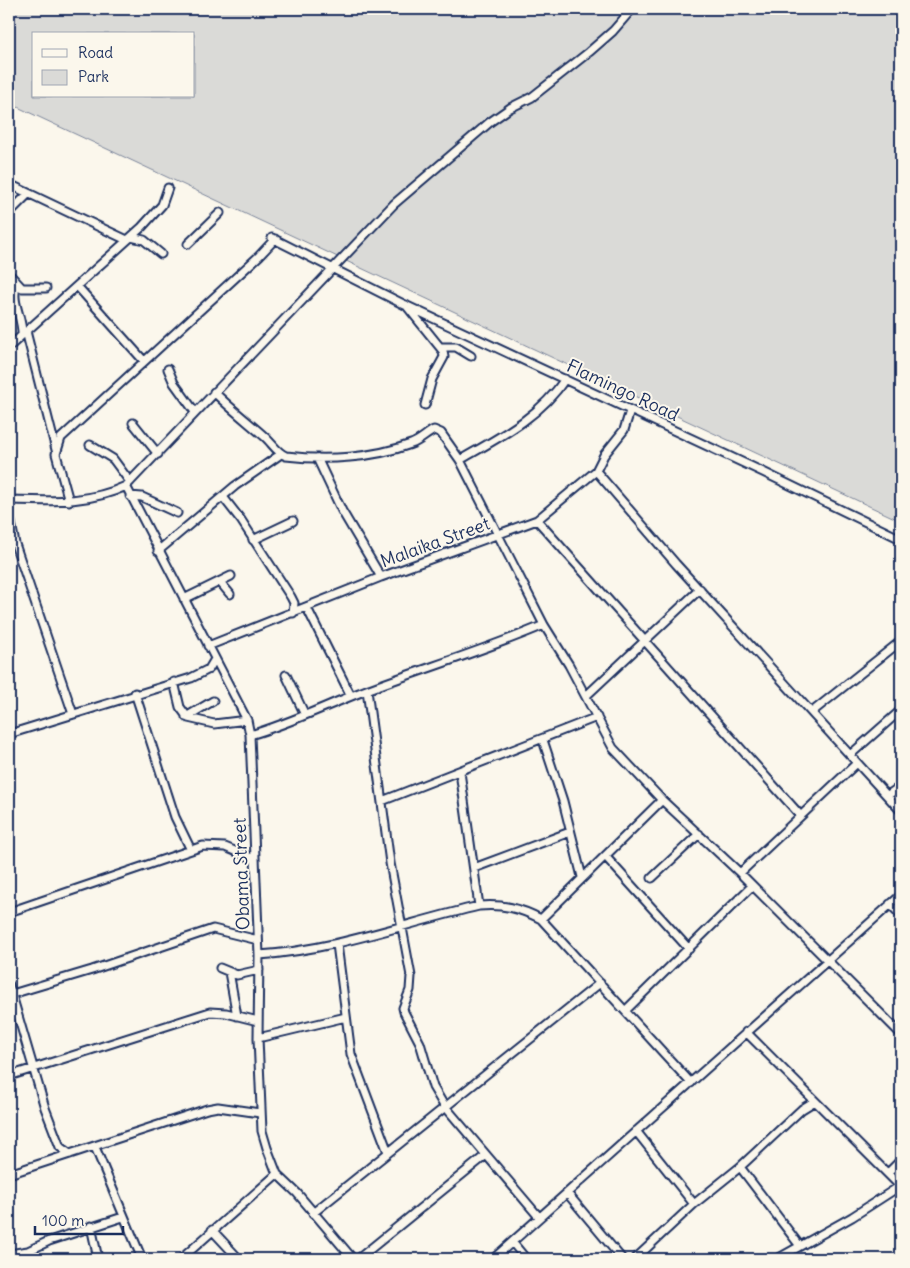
<svg xmlns="http://www.w3.org/2000/svg" width="910" height="1268" font-family="Delius,sans-serif">
<style>
.green{fill:#dadad7;stroke:#7a849a;fill-rule:evenodd}
.lines{fill:none;stroke-linecap:round;stroke-linejoin:round}
.minor-casing{stroke:#1b2f5e;stroke-width:11}
.minor{stroke:#fbf7ec;stroke-width:7}
.labels{text-anchor:middle;dominant-baseline:central;stroke-width:4;stroke-linejoin:round;paint-order:stroke}
.street-label{font-size:18px;fill:#1b2f5e;stroke:#fbf7ec}
</style>
<rect width="100%" height="100%" fill="#fbf7ec"/>
<filter id="ink" filterUnits="userSpaceOnUse"><feTurbulence type="fractalNoise" baseFrequency=".02" numOctaves="2"/><feDisplacementMap in="SourceGraphic" scale="10" xChannelSelector="R" yChannelSelector="G"/><feConvolveMatrix kernelMatrix="1 2 1 2 8 2 1 2 1" color-interpolation-filters="sRGB"/></filter>
<g filter="url(#ink)">
<path class="green" d="M9 9H901V521L9 103ZM34 34H194V96H34Z"/>
<g class="lines">
<defs>
<path id="minor" d="M9 184 127 240
M9 213 28 194
M131 237 144 240 161 254
M272 238 405 305 763 472 901 539
M188 244 220 213
M9 274 22 288H46
M17 285C10 300 23 318 22 335
M77 286 144 361
M406 305 443 351 444 357 432 379 425 405
M26 331 56 450
M9 347 142 227 162 205 168 188
M440 347H456L471 356
M168 369 174 383 195 412
M214 392C230 408 248 422 265 437 272 443 277 453 286 456 327 461 373 458 411 444 420 441 426 434 434 430L441 433 460 460 544 625 569 665 613 748 662 800 740 873 901 1034
M133 423 158 454
M90 445 113 459 130 482
M317 458 342 511 381 577
M460 460C498 438 540 417 565 379
M596 471 676 564 901 811
M126 486 247 720 250 735 259 955 258 1038 262 1131 267 1148 277 1174 297 1193 353 1259
M130 496 142 497 177 513
M223 497 241 520 291 597 294 603 293 613
M9 500C49 501 88 504 126 486L394 204 490 122 510 108 532 97 589 52 613 31 632 9
M69 501 56 454 61 438 259 256 275 239
M9 512 15 544 73 714
M537 520 800 815
M253 540 293 521
M158 551 235 486 281 454
M220 582 230 594
M184 599 231 576
M307 608 351 696
M208 646 381 577 537 520 596 471 604 455 624 430 630 411
M286 675 305 715
M174 682 180 707 188 718 214 724 247 720
M367 690 390 863 411 976 410 990 403 1008 404 1012 420 1043 433 1087 443 1104 539 1217
M135 693 175 817 191 850
M586 696 700 589
M812 712 901 641
M186 717 213 701
M9 734 191 678 209 669 215 659
M250 735C292 723 331 703 372 688 429 667 488 649 544 625
M543 740 563 801 582 877
M850 755 901 710
M460 772 479 906
M888 795 901 786
M382 801 597 717
M605 856 689 949
M474 868 570 832
M740 873 857 763
M652 878 699 834
M890 904 901 915
M9 912 203 846 225 847 254 859
M541 919 662 800
M337 944 351 1054 388 1152
M259 955C335 950 406 923 479 906 503 904 520 908 541 919L691 1083
M220 968 237 975 259 970
M229 972 237 1016
M9 985 45 1108 60 1147 70 1154
M12 994 92 970 213 929 258 940
M626 1010 752 886
M746 1032 901 1187
M258 1038 346 1017
M9 1076 210 1012 226 1013 258 1021
M636 1131 694 1204
M95 1147 142 1259
M740 1167 800 1246
M888 1173 901 1160
M9 1174 207 1109 218 1107 260 1113
M567 1193 622 1259
M313 1213 600 983
M91 1226 98 1259
M212 1230 239 1259
M512 1242 526 1259
M9 1254 28 1251 49 1241 123 1217
M181 1259 277 1174
M358 1259 486 1155
M493 1259 901 895
M635 1259 694 1204 740 1167 802 1109 815 1101
M777 1259 852 1217 900 1186"/>
</defs>
<use href="#minor" class="minor-casing"/>
<use href="#minor" class="minor"/>
</g>
</g>
<g class="labels">
<g class="street-label">
<text transform="translate(623 390) rotate(25)">Flamingo Road</text>
<text transform="translate(435 542) rotate(-20)">Malaika Street</text>
<text transform="translate(241 874) rotate(-92)">Obama Street</text>
</g>
</g>
<rect width="910" height="1268" fill="none" stroke="#fbf7ec" stroke-width="30"/>
<rect x="15" y="15" width="880" height="1238" fill="none" stroke="#1b2f5e" stroke-width="2" filter="url(#ink)"/>
<rect x="32" y="32" width="162" height="65" fill="#fbf7ec" stroke="#a1a7b3"/>
<rect x="42" y="49" width="25" height="8" fill="#fbf7ec" stroke="#a1a7b3"/>
<text x="78" y="58" font-size="15" fill="#1b2f5e">Road</text>
<rect x="42" y="70" width="25" height="15" fill="#dadad7" stroke="#a1a7b3"/>
<text x="78" y="82" font-size="15" fill="#1b2f5e">Park</text>
<path d="M35 1226v8h88v-8" fill="none" stroke="#1b2f5e" stroke-width="2.5"/>
<text x="42" y="1226" font-size="15" fill="#1b2f5e" stroke="#fbf7ec" stroke-width="4" paint-order="stroke">100 m</text>
</svg>
